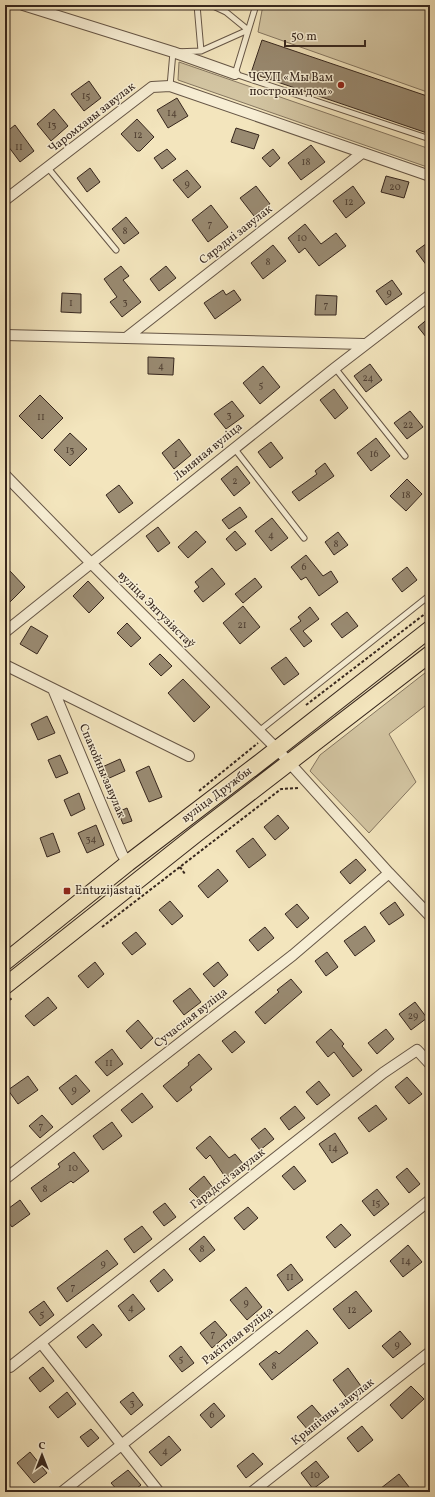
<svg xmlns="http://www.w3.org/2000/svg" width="435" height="1497" font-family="Vollkorn,serif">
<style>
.green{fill:#d3c5a2;stroke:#857660}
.building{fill:#998a71;stroke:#37271e}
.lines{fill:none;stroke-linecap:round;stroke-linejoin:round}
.lane-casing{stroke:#665646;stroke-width:7}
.street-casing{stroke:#665646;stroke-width:12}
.primary-casing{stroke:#37271e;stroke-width:18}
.path{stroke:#37271e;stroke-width:2;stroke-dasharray:3 2;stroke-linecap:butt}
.lane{stroke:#f7eed4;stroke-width:5}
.street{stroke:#f7eed4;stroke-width:10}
.primary{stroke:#f3e5bd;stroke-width:16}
.poi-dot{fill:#8f2418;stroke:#f7eed4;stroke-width:1.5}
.labels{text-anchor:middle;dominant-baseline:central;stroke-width:3;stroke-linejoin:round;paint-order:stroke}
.number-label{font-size:10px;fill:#504033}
.poi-label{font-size:12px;fill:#37271e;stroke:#f7eed4;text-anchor:end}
.street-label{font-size:12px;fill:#37271e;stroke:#f7eed4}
</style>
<rect width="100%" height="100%" fill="#f3e5bd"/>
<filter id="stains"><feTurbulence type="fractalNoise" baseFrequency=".005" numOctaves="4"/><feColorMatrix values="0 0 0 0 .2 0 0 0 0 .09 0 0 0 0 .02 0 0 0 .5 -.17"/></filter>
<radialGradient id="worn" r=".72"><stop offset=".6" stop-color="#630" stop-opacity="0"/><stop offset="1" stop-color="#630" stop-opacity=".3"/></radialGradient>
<path class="green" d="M263 5H430V93L258 32Z
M179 62 430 149V168L178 80Z
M430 669V702L389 734 416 782 369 833 310 771 320 755Z"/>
<path class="building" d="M262 40 430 97V134L251 73Z
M89 81 101 98 84 111 71 94Z
M177 98 188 116 168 128 157 110Z
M54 109 68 126 51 141 37 124Z
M137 119 154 137 140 151H137L121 134Z
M15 125 34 151 20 162 5 142V133Z
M236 128 259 135 254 149 231 142Z
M311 145 325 162 301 180 288 163Z
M167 149 176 159 162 169 154 158Z
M273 149 280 158 270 167 262 158Z
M90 168 100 182 87 192 77 178Z
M187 170 201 187 188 198 173 180Z
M386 176 409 182 404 198 381 192Z
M256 186 270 204 254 216 240 198Z
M353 186 365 203 346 218 333 201Z
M211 205 228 227 208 242 192 220Z
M126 217 139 233 124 244 112 229Z
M305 224 321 244 336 233 346 246 319 266 305 248 299 253 288 238Z
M430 241V270L416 251Z
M273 245 286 261 263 279 251 263Z
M121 266 129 276 123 280 141 302 122 317 110 302 117 297 104 279Z
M166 266 176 278 159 291 150 279Z
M392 280 402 294 386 305 376 291Z
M223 290 226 295 234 290 241 300 215 319 204 303Z
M62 293 81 294V313L61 312Z
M316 295 337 296 336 315H315Z
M430 317V342L418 327Z
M148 357 174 358 173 375 148 374Z
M370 364 382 380 366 392 354 376Z
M263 366 280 387 260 404 243 383Z
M334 389 348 408 335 419 320 400Z
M40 395 63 418 42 439 19 416Z
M232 401 244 416 226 429 214 414Z
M410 411 423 427 407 439 394 423Z
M70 433 87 449 70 466 54 450Z
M376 438 390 456 371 471 357 453Z
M179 439 191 455 174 469 162 453Z
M271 442 283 458 270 468 258 452Z
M325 463 334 476 299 501 292 492 317 474 315 471Z
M237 466 250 483 234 496 221 479Z
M407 479 422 494 406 511 390 496Z
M119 485 133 503 119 513 106 495Z
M240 507 247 517 229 529 222 520Z
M272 518 288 538 271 551 255 531Z
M158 527 170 543 158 552 146 536Z
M196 531 206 542 188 558 178 547Z
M235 531 246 544 236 551 226 539Z
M338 532 348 545 334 555 325 542Z
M306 555 323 576 331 571 338 582 319 596 306 577 301 580 291 567Z
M407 567 417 580 402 592 392 579Z
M212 568 225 584 203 602 194 591 199 587 195 582Z
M10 571 25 587 10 602 5 597V576Z
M255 578 262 587 243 603 235 594Z
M88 581 104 598 89 613 73 596Z
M243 606 260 627 240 644 223 623Z
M310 607 319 619 303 631 312 641 304 647 290 629 301 621 298 617Z
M347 612 358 626 342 638 331 624Z
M127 623 141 638 131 647 117 633Z
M31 626 48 636 37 654 20 644Z
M160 654 172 666 161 676 149 664Z
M286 657 299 674 284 685 271 668Z
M183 679 210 707 194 722 168 693Z
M47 716 55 733 38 740 31 724Z
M60 755 68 773 56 778 48 760Z
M120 759 125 771 105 780 100 768Z
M149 766 162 797 149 802 136 772Z
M79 793 85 809 71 816 64 800Z
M127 808 132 821 123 824 118 812Z
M278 815 289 828 275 840 264 827Z
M96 825 104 845 87 853 78 833Z
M53 833 60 852 47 857 40 838Z
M253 838 266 855 249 868 236 851Z
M356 859 366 870 350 884 340 872Z
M218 869 228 881 208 898 198 886Z
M170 901 183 916 172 925 159 910Z
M395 902 404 915 389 925 380 913Z
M297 904 309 918 297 928 285 914Z
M365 926 375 941 355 956 344 941Z
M265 927 274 938 258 951 249 940Z
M136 932 146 944 132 955 122 943Z
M327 952 338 967 326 976 315 961Z
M95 962 104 974 88 988 78 976Z
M218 962 228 975 214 987 203 974Z
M291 979 302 992 265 1024 255 1012 279 992 277 990Z
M190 988 201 1002 184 1015 173 1001Z
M48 997 57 1008 34 1026 25 1016Z
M415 1002 427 1018 411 1030 399 1014Z
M138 1020 153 1038 141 1049 126 1031Z
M331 1029 344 1044 342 1046 362 1070 353 1077 334 1052 328 1057 316 1042Z
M386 1029 394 1039 377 1054 368 1043Z
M235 1031 245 1042 232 1053 222 1041Z
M112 1049 123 1064 107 1076 95 1062Z
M199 1054 212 1069 190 1087 192 1090 177 1102 163 1086 189 1065 188 1063Z
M76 1075 90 1091 72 1105 59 1088Z
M28 1076 38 1090 18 1104 8 1090Z
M407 1077 422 1094 409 1104 395 1087Z
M319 1081 330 1095 317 1105 306 1092Z
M142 1093 153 1107 132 1123 121 1110Z
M376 1105 387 1119 369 1132 358 1118Z
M295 1106 305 1118 289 1130 280 1118Z
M42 1115 53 1127 40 1138 29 1126Z
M112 1122 122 1136 103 1150 93 1136Z
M265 1128 274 1139 260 1150 251 1139Z
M335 1133 348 1153 332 1163 319 1144Z
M210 1136 229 1158 235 1154 244 1165 226 1178 210 1155 206 1159 196 1148Z
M74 1152 89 1171 73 1183 71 1181 41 1202 31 1188 60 1167 58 1164Z
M294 1166 306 1181 294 1190 282 1176Z
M407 1168 420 1184 409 1193 396 1177Z
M204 1176 213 1188 199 1199 189 1189Z
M377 1189 389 1204 374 1216 362 1201Z
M20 1200 30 1214 12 1227 5 1218V1211Z
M165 1203 176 1217 164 1226 153 1212Z
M248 1207 258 1218 244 1230 234 1218Z
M341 1224 351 1235 335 1248 326 1237Z
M142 1226 152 1239 134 1253 124 1239Z
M204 1236 215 1250 200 1262 189 1249Z
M408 1245 422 1262 403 1277 390 1261Z
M107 1250 118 1264 67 1302 57 1288Z
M291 1264 303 1280 288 1291 277 1275Z
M164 1269 173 1280 158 1292 150 1281Z
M246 1287 262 1307 247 1320 230 1300Z
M356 1291 372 1311 349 1329 333 1309Z
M133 1294 145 1309 129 1321 118 1306Z
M44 1301 54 1315 40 1326 29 1312Z
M215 1321 227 1335 212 1348 200 1333Z
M93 1324 102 1335 86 1348 77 1337Z
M307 1330 318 1343 272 1380 259 1364 276 1351 279 1354Z
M400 1331 411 1344 393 1358 382 1346Z
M181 1346 194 1363 182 1372 169 1356Z
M43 1367 54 1381 40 1392 29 1378Z
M348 1368 363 1389 348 1400 333 1380Z
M411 1386 424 1399 402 1419 390 1405Z
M67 1392 76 1404 58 1418 49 1407Z
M133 1392 143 1405 131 1415 120 1402Z
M214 1403 225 1416 211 1428 200 1415Z
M312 1405 323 1418 308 1430 297 1417Z
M362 1426 373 1440 358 1452 347 1438Z
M91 1429 99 1438 88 1447 80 1437Z
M169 1436 181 1450 161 1466 149 1452Z
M30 1452 47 1473 34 1483 17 1463Z
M253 1453 263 1464 246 1478 237 1466Z
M316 1461 329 1477 313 1489 301 1473Z
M128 1470 141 1485 132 1492H119L111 1483Z
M399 1474 413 1492H376Z"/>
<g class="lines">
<defs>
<path id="lane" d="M197 5 201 51
M256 5 235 74 430 139
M170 86 173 52 201 51 248 30 226 12 211 5
M48 168 116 250
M335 368 405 456
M234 448 304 538
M259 731 430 595"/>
<path id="street" d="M23 5 173 52 235 74
M5 200 152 87 170 86 430 176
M5 335 364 344
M126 338 362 153
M5 475 91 563 277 749 389 873 430 916
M5 632 335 368 430 295
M5 665 189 756
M53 689 122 854 128 863
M5 1179 293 955 389 873
M41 1343 159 1492
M10 1367 383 1073 417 1050 430 1064
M62 1492 430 1200
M252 1492 430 1352"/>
<path id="primary" d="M5 962 128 863 259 763 430 629
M5 986 195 835 430 654"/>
</defs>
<use href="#lane" class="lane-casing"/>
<use href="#street" class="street-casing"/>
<use href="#primary" class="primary-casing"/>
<path class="path" d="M306 705 430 610
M199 791 258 743
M180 867 185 874
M102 927 281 789 299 788
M5 1003 12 998"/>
<use href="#lane" class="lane"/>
<use href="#street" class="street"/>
<use href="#primary" class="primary"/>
</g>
<g class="poi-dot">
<circle cx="341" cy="85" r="4"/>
<rect x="63" y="887" width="8" height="8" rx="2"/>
</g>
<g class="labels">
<g class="number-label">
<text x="86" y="96">15</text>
<text x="172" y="113">14</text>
<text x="52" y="125">13</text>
<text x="138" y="135">12</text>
<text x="19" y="147">11</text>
<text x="306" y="162">18</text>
<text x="187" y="184">9</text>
<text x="395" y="187">20</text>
<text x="349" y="202">12</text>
<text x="210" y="224">7</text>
<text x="125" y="231">8</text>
<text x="302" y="238">10</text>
<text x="268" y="262">8</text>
<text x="389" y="293">9</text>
<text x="125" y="302">3</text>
<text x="71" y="303">1</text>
<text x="326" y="305">7</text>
<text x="161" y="366">4</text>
<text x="368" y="378">24</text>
<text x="261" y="385">5</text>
<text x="229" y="415">3</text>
<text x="41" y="417">11</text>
<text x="408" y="425">22</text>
<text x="70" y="450">13</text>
<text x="176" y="454">1</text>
<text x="374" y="454">16</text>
<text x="235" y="481">2</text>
<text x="406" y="495">18</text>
<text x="271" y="535">4</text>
<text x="336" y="544">8</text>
<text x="304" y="567">6</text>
<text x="242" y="625">21</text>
<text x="91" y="839">34</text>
<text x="413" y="1016">29</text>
<text x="109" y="1063">11</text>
<text x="74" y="1090">9</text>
<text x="41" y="1126">7</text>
<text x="333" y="1148">14</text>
<text x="73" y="1168">10</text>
<text x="45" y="1189">8</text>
<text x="376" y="1203">15</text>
<text x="202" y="1249">8</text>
<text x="406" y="1261">14</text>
<text x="103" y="1264">9</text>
<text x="290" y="1277">11</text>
<text x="73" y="1287">7</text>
<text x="246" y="1303">9</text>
<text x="131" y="1308">4</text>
<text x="352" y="1310">12</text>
<text x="42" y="1314">5</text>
<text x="213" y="1334">7</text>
<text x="397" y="1345">9</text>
<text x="181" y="1359">5</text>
<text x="274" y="1366">8</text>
<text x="132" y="1403">3</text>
<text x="212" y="1415">6</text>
<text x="165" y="1451">4</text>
<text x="315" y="1475">10</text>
</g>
<g class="poi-label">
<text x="333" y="78">ЧСУП «Мы Вам<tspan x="333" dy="14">построим дом»</tspan></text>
<text x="75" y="891" text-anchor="start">Entuzijastaŭ</text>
</g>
<g class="street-label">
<text transform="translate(92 118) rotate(-38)">Чаромхавы завулак</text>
<text transform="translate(236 235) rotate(-38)">Сярэдні завулак</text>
<text transform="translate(208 452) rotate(-39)">Льняная вуліца</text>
<text transform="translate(156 610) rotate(45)">вуліца Энтузіястаў</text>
<text transform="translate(102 771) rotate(67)">Спакойны завулак</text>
<text transform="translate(217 795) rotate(-37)">вуліца Дружбы</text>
<text transform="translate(191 1018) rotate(-38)">Сучасная вуліца</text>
<text transform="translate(228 1179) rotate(-38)">Гарадскі завулак</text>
<text transform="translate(238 1336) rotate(-38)">Ракітная вуліца</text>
<text transform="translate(333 1412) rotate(-38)">Крынічны завулак</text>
</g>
</g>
<rect width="435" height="1497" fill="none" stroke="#f3e5bd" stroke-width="20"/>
<rect x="6" y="6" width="423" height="1485" fill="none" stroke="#37271e" stroke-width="2"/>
<rect x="10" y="10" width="415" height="1477" fill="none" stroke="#37271e"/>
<g transform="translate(42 1455)" stroke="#f7eed4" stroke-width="3" paint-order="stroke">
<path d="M0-3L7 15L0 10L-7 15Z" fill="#37271e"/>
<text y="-6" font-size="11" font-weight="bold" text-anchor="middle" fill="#37271e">С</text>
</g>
<path d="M285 40v6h80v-6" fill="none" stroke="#37271e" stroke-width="2"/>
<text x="291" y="40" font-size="12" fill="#37271e" stroke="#f7eed4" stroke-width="3" paint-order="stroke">50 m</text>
<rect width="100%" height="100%" filter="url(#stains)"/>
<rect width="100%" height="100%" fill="url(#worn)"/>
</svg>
